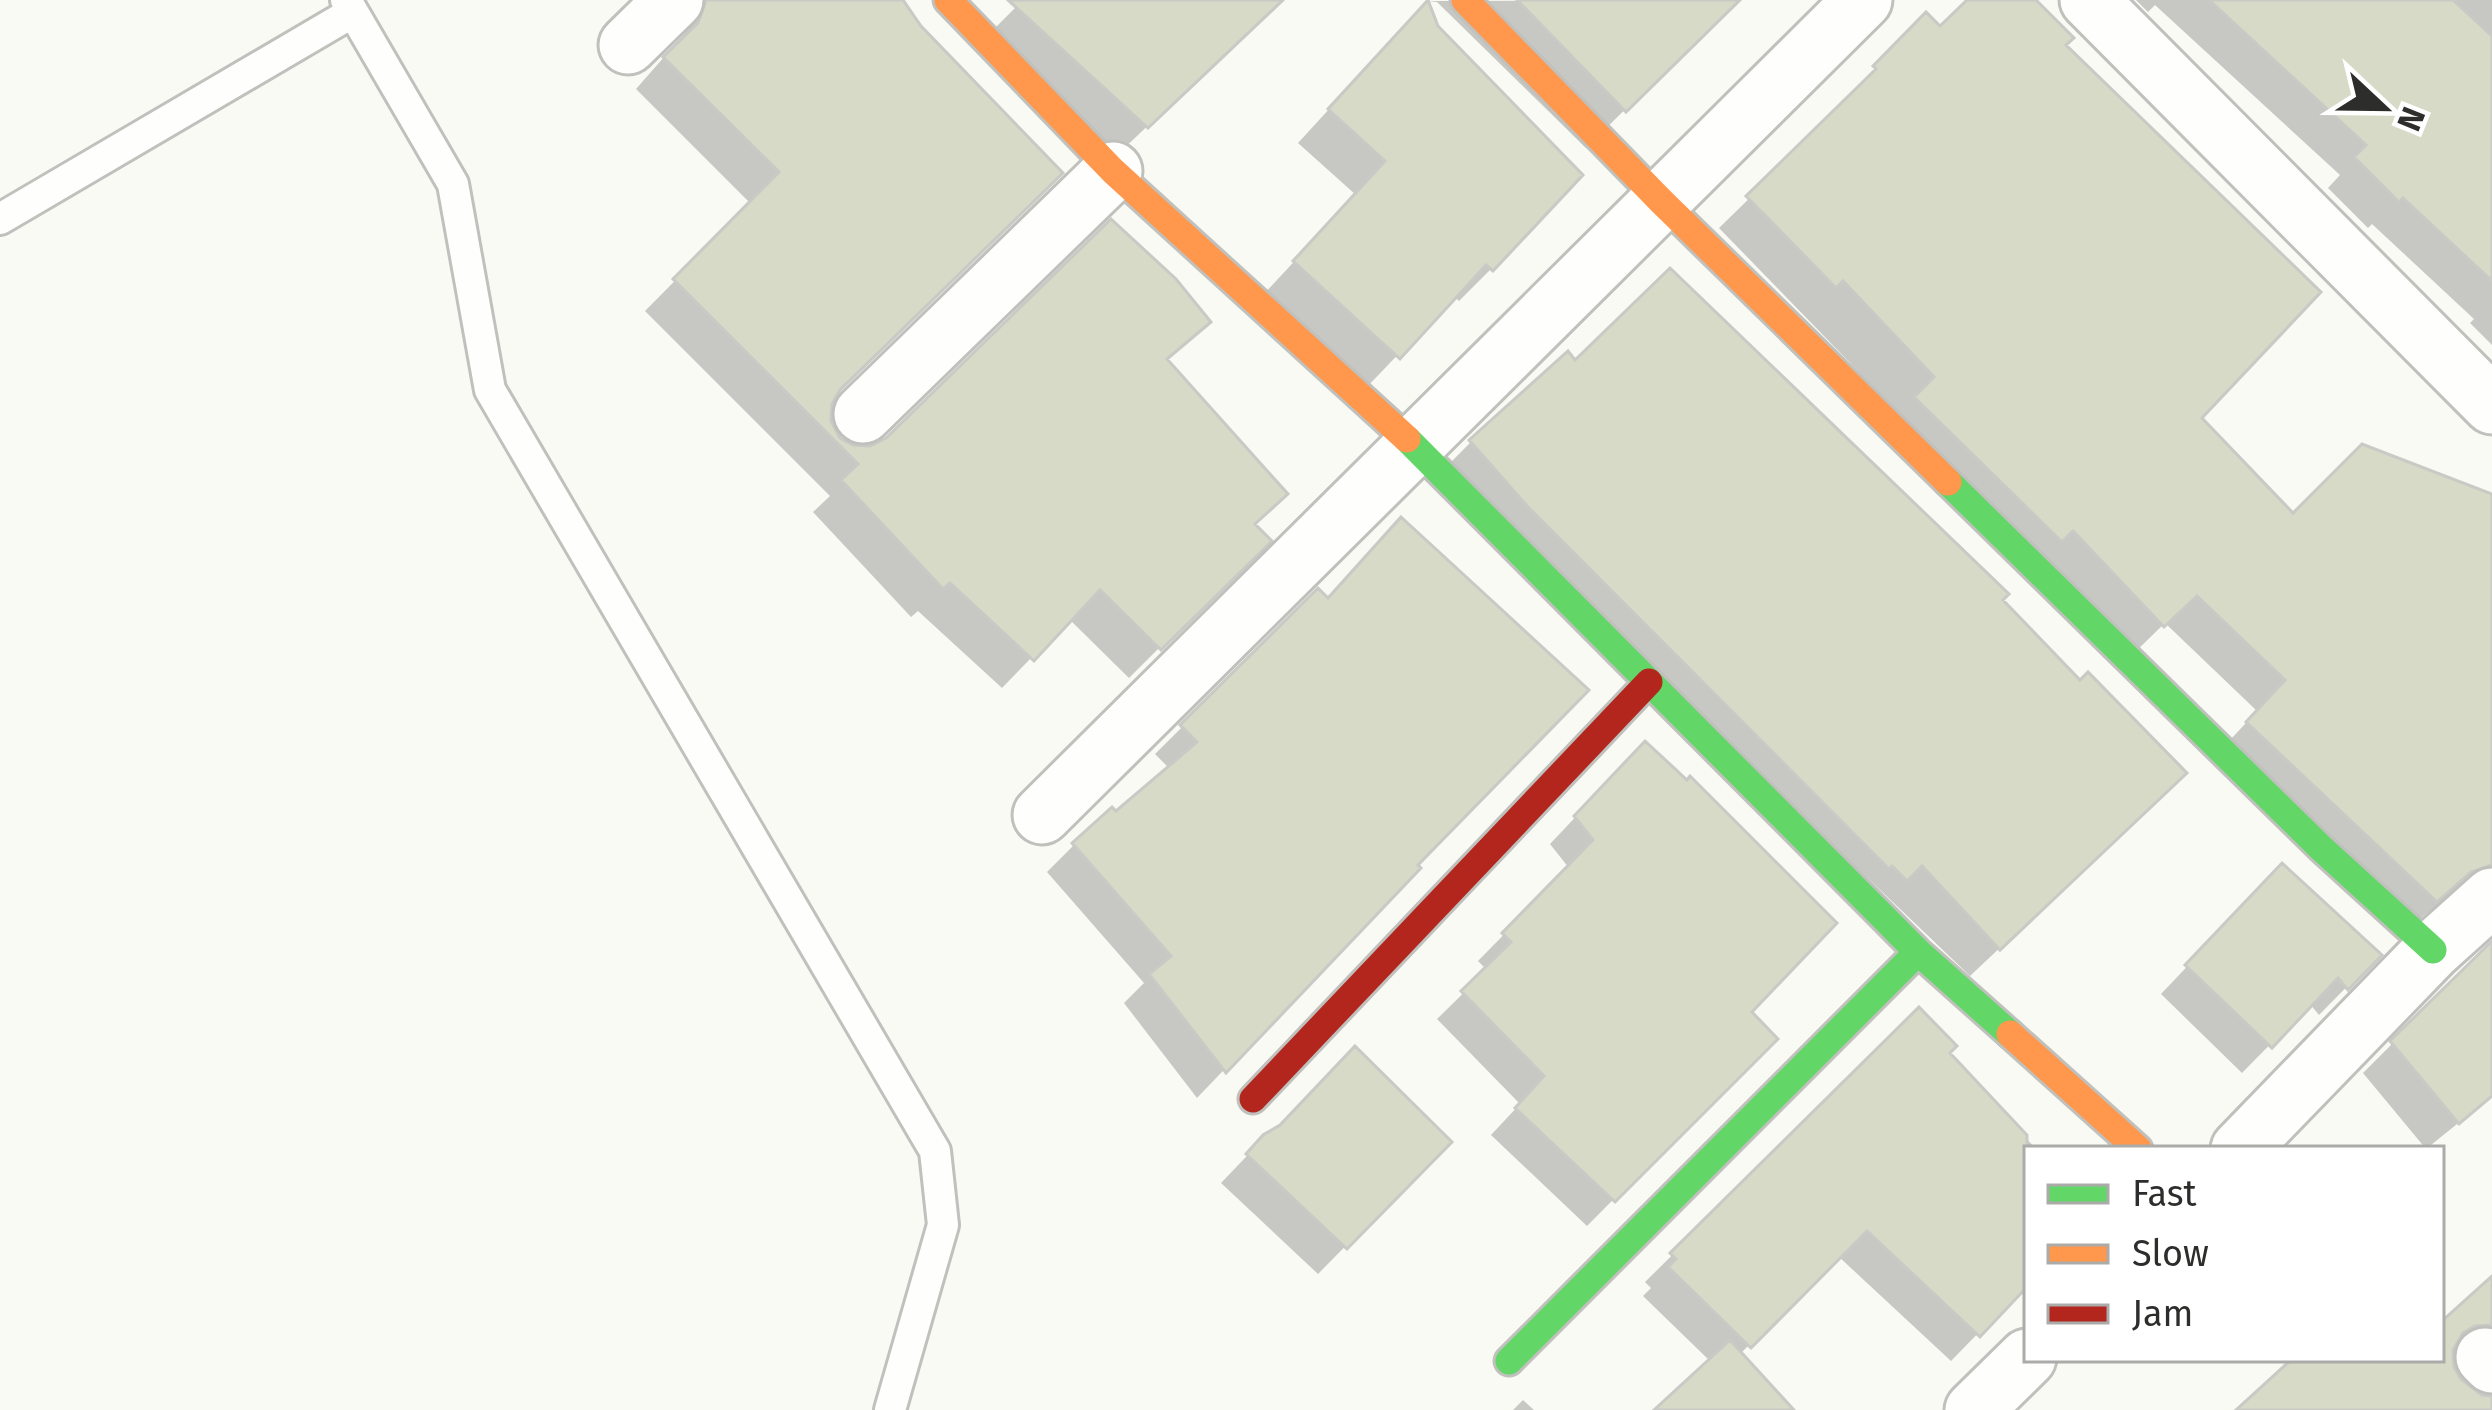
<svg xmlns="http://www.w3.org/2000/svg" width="2492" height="1410" font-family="'Fira Sans',sans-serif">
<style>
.shadow{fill:#0003}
.building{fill:#d6dac6;stroke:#c9c9c5;stroke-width:3}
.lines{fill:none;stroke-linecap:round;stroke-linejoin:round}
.lane-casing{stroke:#c0c1bd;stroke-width:36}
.street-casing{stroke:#c0c1bd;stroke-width:63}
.fast-casing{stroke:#c0c1bd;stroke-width:33}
.slow-casing{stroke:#c0c1bd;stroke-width:33}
.jam-casing{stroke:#c0c1bd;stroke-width:33}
.lane{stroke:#fefefd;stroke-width:30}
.street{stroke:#fefefd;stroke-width:57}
.fast{stroke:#63d668;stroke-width:27}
.slow{stroke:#ff974d;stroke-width:27}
.jam{stroke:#b3261e;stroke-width:27}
</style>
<rect width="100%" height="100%" fill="#f9faf4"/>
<path class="shadow" d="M714 0H898L836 390 828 405V424L836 438 852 448 871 449 1207 322 1166 362 1252 525 1267 540 1129 678 1069 619 1002 688 918 611 911 617 813 512 830 496 645 311 751 204 636 89Z
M1023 0H1280L1116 156 986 37Z
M1736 0 1586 148 1437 2 1427 1Z
M1971 0H2032L2062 46 2198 418 2293 517 2492 497V913L2473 895 2452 894 2405 930 2218 753 2257 711 2165 623 2133 654 1719 228 1849 101 1846 98 1926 16 1940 30Z
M2136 0H2492V345L2470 323 2474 319 2372 224 2368 228 2328 188 2340 175 2155 5 2148 12Z
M1397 35 1491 269 1459 301 1454 296 1365 389 1263 295 1356 195 1298 143Z
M1471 442 1999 600 2080 684 2155 802 1970 976 1442 471Z
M1318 592 1327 601 1417 868 1197 1098 1124 1003 1144 983 1047 872 1074 845 1170 769 1155 754Z
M1619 771 1747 1012 1773 1039 1587 1226 1491 1135 1520 1104 1437 1019 1487 970 1478 961 1569 868 1550 844Z
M2256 894 2378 955 2319 1015 2310 1004 2242 1073 2161 994Z
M2492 944V1096L2426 1149 2363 1073Z
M1919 1011 1946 1053 2036 1149H2027V1283L1951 1361 1838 1256 1739 1355 1790 1410H1660L1711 1362 1643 1296 1651 1288 1645 1282Z
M1265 1137 1448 1142 1318 1274 1221 1183Z
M2492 1280V1375L2466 1352 2451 1351V1368L2468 1390 2492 1399V1410H2241L2296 1359H2441V1326Z
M1523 1400 1534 1410H1513Z"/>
<path class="building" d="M706 0H903L921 26 1063 173 840 390 832 404 831 421 840 438 853 445 870 446 886 438 1111 219 1176 279 1211 322 1167 359 1288 494 1255 524 1272 541 1161 650 1100 590 1034 661 950 583 943 589 841 480 858 464 673 279 779 172 663 57 698 23Z
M1008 0H1283L1148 128Z
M1428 0 1438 26 1583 175 1493 271 1486 265 1400 359 1293 261 1385 161 1328 109Z
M1517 0H1740L1626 112Z
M1967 0H2036L2074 38 2066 45 2321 292 2202 418 2293 513 2362 444 2492 494V865L2471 872 2437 902 2246 722 2285 680 2197 596 2164 627 2073 531 2062 542 1914 397 1934 377 1843 281 1836 288 1746 196 1876 69 1873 66 1926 12 1940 26Z
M2209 0H2453L2492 36V281L2403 198 2399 202 2354 157 2366 145Z
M1670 268 2009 594 2003 600 2080 680 2088 672 2187 773 2000 950 1922 866 1907 881 1892 866 1889 869 1527 506 1469 440 1568 351 1575 360Z
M1401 517 1589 690 1418 865 1421 868 1226 1073 1149 974 1171 956 1072 843 1112 807 1116 811 1197 742 1180 725 1318 588 1328 598Z
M1645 741 1687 780 1690 776 1837 923 1752 1012 1778 1039 1615 1202 1515 1108 1544 1076 1461 991 1511 942 1502 933 1593 840 1574 816Z
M2282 863 2382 955 2348 990 2338 978 2272 1048 2185 965Z
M2492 941V1096L2459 1124 2390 1041Z
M1919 1007 1957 1046 1950 1053 2027 1135V1287L1980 1337 1867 1231 1751 1348 1668 1267 1676 1259 1670 1253Z
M1355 1046 1452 1142 1347 1249 1246 1154 1263 1135 1280 1125Z
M2492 1276V1325L2475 1326 2463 1333 2453 1350 2454 1367 2461 1379 2482 1395 2492 1396V1410H2236L2292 1359H2441V1322Z
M1730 1340 1794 1410H1654Z"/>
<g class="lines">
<defs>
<path id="lane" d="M346 0 453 184 490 390 935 1151 943 1225 890 1410
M0 219 353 12"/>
<path id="street" d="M2089 0 2492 405
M628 45 674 0
M863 414 1113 171
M1042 815 1863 0
M2240 1149 2433 950 2492 897
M2485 1357 2492 1364
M1974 1410 2027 1358"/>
<path id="fast" d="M1407 439 1918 952 2010 1034
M1948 482 2321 848 2433 950
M1509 1361 1918 952"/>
<path id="slow" d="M948 0 1113 171 1407 439
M1465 0 1661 201 1948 482
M2010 1034 2138 1149"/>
<path id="jam" d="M1253 1099 1649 682"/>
</defs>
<use href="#lane" class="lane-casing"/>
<use href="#street" class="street-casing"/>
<use href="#fast" class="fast-casing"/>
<use href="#slow" class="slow-casing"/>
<use href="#jam" class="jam-casing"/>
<use href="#lane" class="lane"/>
<use href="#street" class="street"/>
<use href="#fast" class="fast"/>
<use href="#slow" class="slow"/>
<use href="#jam" class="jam"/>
</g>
<rect x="2024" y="1146" width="420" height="216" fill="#ffffff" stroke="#ababaa" stroke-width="3"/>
<rect x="2048" y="1185" width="60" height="18" fill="#63d668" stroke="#ababaa" stroke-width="3"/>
<text x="2132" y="1206" font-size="36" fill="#2d2e2b">Fast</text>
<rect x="2048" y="1245" width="60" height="18" fill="#ff974d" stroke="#ababaa" stroke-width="3"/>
<text x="2132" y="1266" font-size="36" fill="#2d2e2b">Slow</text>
<rect x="2048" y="1305" width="60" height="18" fill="#b3261e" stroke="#ababaa" stroke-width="3"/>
<text x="2132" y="1326" font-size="36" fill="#2d2e2b">Jam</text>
<g transform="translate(2384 108) rotate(112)" stroke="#ffffff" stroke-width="9" paint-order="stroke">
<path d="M0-9L21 45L0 30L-21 45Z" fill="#2d2e2b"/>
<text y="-18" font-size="33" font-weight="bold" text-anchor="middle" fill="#2d2e2b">N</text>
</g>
</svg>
